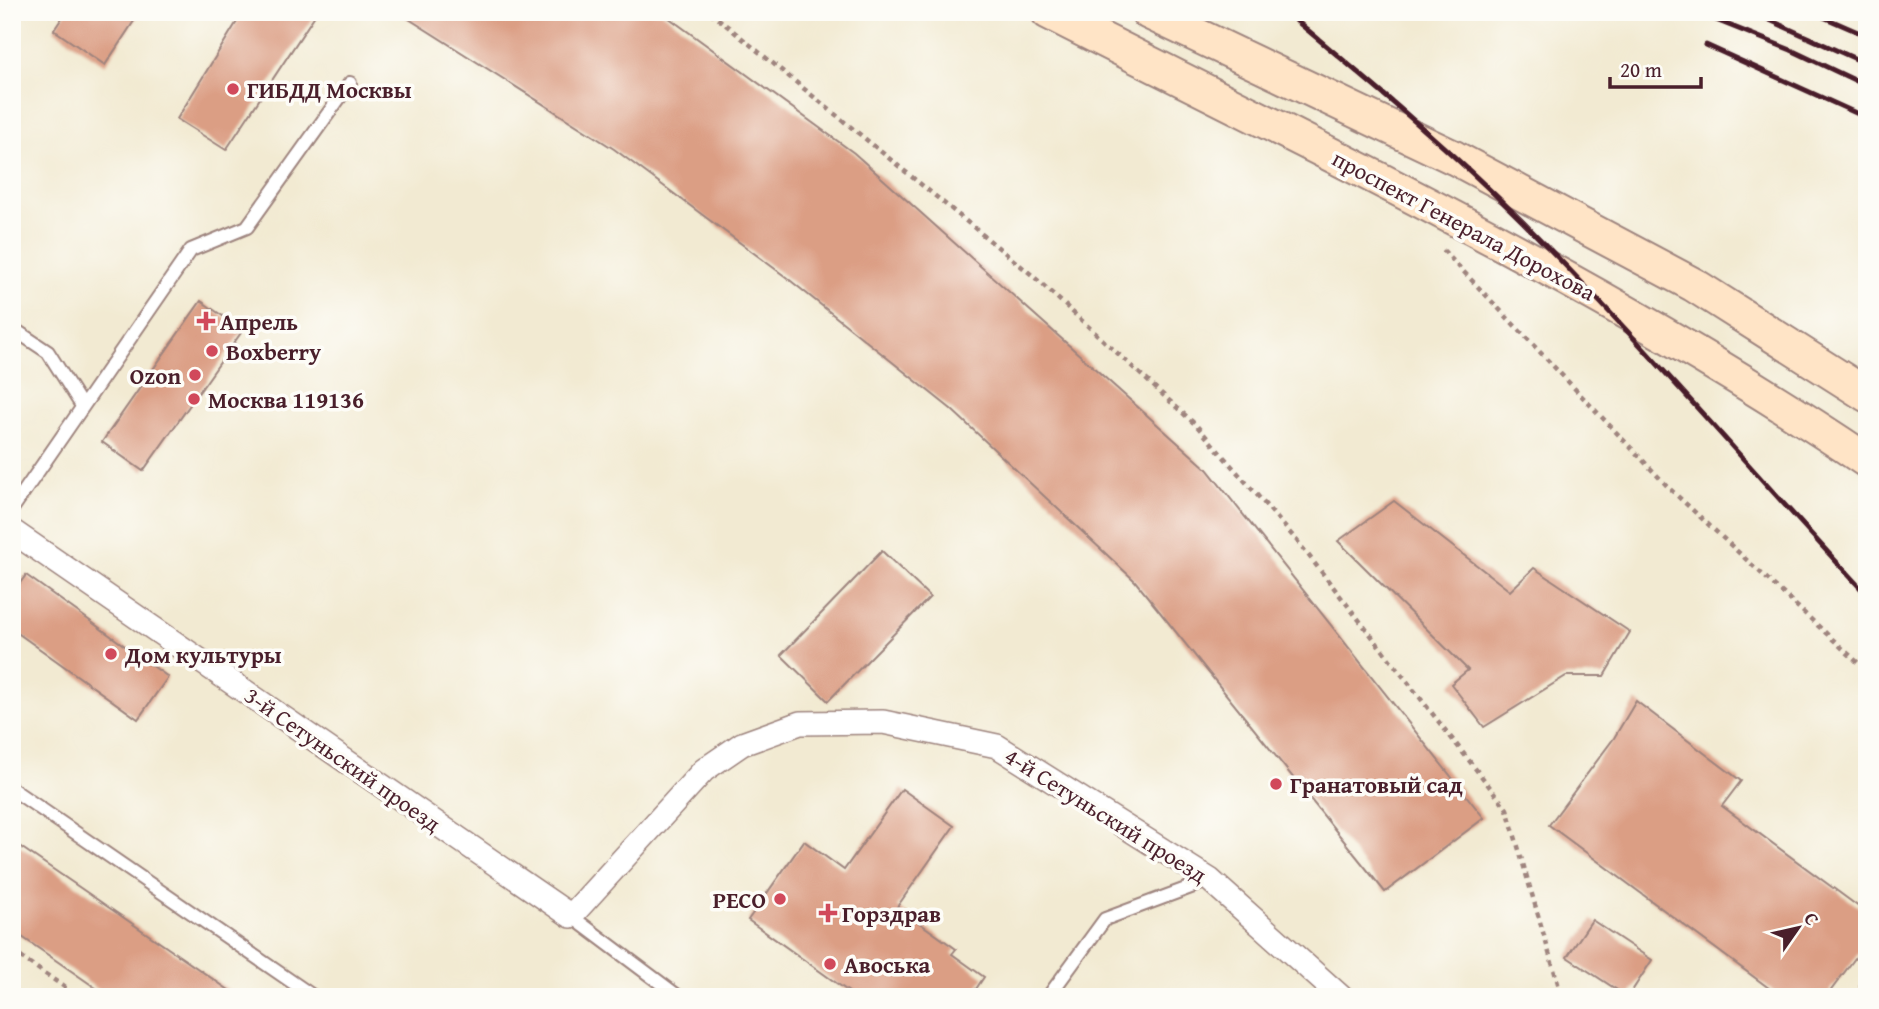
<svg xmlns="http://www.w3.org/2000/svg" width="1879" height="1009" font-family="'Gentium Book Plus',serif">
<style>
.building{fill:#db9e84}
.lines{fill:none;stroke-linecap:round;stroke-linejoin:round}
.lane-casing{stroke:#9e847e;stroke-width:16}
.street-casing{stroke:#9e847e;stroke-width:26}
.secondary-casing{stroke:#9e847e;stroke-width:37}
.path{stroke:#9e847e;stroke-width:4.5;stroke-dasharray:5 5;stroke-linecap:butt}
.lane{stroke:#fff;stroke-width:12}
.street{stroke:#fff;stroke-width:23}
.secondary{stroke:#ffe4c6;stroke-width:33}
.rail{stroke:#4a1f2b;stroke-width:5}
.poi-dot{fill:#d1495b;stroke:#fdfcf7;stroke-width:2.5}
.labels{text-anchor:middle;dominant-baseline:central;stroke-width:7;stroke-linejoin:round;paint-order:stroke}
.poi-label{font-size:23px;font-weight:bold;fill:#4a1f2b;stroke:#fdfcf7;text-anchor:start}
.street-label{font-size:23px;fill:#4a1f2b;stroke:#fdfcf7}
</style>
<rect width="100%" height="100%" fill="#fdfcf7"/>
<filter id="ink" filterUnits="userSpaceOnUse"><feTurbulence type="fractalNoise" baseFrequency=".0143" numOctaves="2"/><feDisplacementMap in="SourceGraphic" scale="14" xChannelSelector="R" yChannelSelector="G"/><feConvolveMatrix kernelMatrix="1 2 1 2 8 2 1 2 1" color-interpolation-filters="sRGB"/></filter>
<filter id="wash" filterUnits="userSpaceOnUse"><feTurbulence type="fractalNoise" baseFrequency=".00686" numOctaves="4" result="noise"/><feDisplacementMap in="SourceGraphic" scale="28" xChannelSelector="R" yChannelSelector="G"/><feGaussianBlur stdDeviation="1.57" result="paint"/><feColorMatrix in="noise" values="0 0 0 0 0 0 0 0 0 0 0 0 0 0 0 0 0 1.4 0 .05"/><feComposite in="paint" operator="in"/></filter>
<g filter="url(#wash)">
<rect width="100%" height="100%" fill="#f2ead2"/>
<g id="blocks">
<path class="building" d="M66 12H140L105 65 54 30Z
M243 12H317L226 150 177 119Z
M398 12H661L854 153 1207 469 1484 818 1385 892 1135 581 951 409 786 277 614 149Z
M201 301 243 330 143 471 102 442Z
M1394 501 1510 591 1534 568 1630 632 1604 676H1566L1484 727 1451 684 1468 670 1338 541Z
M882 551 930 597 828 701 781 655Z
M26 575 168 677 138 719 12 629V594Z
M1636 701 1741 781 1722 806 1867 913V942L1826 997H1781L1549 825 1614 738Z
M902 789 954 826 897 907 956 949 952 954 984 977 972 995 975 997H856L748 920 804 841 844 870Z
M12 841 239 997H109L12 930Z
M1592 920 1652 960 1628 997 1567 957Z"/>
</g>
</g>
<g filter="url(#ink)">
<use href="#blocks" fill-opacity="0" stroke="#9e847e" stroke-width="2"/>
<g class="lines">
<defs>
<path id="lane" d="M12 328 48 352 82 406
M12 509 191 250 247 227 350 83
M12 789 314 997
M571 916 679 997
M1048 997 1105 919 1210 880"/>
<path id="street" d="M12 531 571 916 704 770 742 744 800 723 883 722 997 746 1210 880 1341 997"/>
<path id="secondary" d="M1048 12C1326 153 1608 286 1867 461
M1148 12 1455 158 1694 285 1867 395"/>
</defs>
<use href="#lane" class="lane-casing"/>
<use href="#street" class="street-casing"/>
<use href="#secondary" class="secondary-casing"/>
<path class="path" d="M710 12 1032 275 1196 425 1298 542 1507 809 1562 997
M1443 250 1671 490 1867 671
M12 951 79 997
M1857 997 1867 967"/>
<use href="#lane" class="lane"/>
<use href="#street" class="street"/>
<use href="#secondary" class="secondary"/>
<path class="rail" d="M1286 12C1367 80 1448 147 1523 222 1642 342 1752 471 1867 595
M1696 12 1791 50 1867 86
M1752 12 1867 64
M1812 12 1867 36
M1706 45 1867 118"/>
</g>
</g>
<g class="poi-dot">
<circle cx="233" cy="89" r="7"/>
<path d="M202.5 310.5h7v7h7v7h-7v7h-7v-7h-7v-7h7z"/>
<circle cx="212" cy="351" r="7"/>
<circle cx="195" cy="375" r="7"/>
<circle cx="194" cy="399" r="7"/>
<circle cx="111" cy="654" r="7"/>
<circle cx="1276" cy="784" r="7"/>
<circle cx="780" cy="899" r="7"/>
<path d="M824.5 902.5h7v7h7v7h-7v7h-7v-7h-7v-7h7z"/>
<circle cx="830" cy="964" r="7"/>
</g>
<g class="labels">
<g class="poi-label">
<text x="247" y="89">ГИБДД Москвы</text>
<text x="220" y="321">Апрель</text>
<text x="226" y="351">Boxberry</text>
<text x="181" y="375" text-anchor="end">Ozon</text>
<text x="208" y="399">Москва 119136</text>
<text x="125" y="654">Дом культуры</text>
<text x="1290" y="784">Гранатовый сад</text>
<text x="766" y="899" text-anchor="end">РЕСО</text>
<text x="842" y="913">Горздрав</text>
<text x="844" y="964">Авоська</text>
</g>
<g class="street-label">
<text transform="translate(1464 225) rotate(28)">проспект Генерала Дорохова</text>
<text transform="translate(343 759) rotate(35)">3-й Сетуньский проезд</text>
<text transform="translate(1106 815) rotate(32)">4-й Сетуньский проезд</text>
</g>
</g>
<rect width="1879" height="1009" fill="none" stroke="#fdfcf7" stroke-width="42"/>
<g transform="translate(1798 928) rotate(56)" stroke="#fdfcf7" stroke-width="5" paint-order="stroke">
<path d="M0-5L12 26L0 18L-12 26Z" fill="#4a1f2b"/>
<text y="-10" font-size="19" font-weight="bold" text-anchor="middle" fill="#4a1f2b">С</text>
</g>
<path d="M1610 77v10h91v-10" fill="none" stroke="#4a1f2b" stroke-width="3.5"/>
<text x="1620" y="77" font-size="21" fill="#4a1f2b" stroke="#fdfcf7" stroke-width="5" paint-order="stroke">20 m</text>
</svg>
